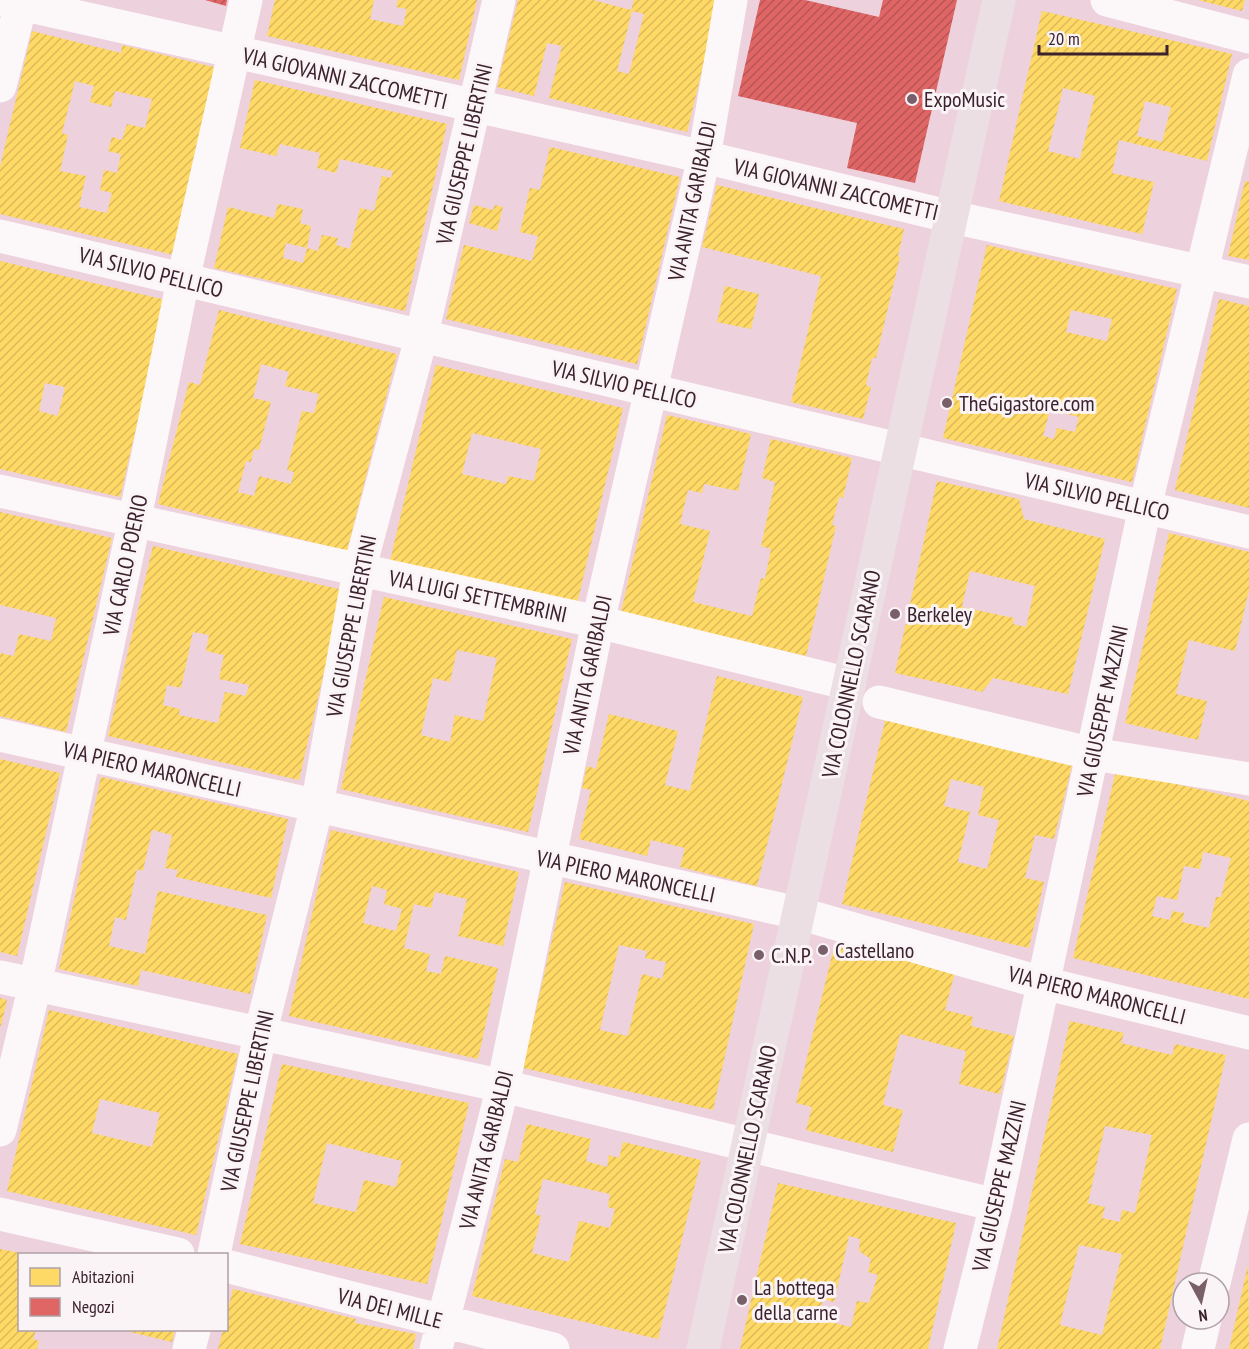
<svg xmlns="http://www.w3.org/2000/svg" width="1249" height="1349" font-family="'PT Sans Narrow',sans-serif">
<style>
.homes{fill:url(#homes-hatch);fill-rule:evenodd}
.shops{fill:url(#shops-hatch)}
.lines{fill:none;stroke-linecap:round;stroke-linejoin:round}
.minor{stroke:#fcf8fa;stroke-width:33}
.primary{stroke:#ebdfe4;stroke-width:33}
.poi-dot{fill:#795f6a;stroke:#fbf4f7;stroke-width:2}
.labels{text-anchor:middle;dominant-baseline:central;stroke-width:6;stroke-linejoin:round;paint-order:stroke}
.street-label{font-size:22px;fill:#3b222d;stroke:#fbf4f7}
.poi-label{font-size:22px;fill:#3b222d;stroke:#fbf4f7;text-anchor:start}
</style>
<defs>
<pattern id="homes-hatch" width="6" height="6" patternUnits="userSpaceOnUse" patternTransform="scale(1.5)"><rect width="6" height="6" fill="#ffd966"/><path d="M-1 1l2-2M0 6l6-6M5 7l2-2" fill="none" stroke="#dbba59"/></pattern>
<pattern id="shops-hatch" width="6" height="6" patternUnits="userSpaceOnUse" patternTransform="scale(1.5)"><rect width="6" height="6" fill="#e06666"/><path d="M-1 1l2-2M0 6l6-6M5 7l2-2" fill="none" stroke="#b75454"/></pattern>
</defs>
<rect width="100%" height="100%" fill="#edd1dc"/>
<path class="homes" d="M275 0H374L370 19 403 26 407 9 396 7 398 0H477L459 80 267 36Z
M518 0H593L631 10 634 0H719L687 132 549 98 562 46 547 43 534 96 497 87ZM632 11 644 14 629 74 617 71Z
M1198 0H1245L1242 11Z
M1042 11 1232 54 1207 161 1119 140 1112 173 1154 182 1142 234 999 201ZM1063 88 1095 96 1080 159 1048 151ZM1145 101 1171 107 1162 142 1137 136Z
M32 31 121 53 122 45 218 68 174 255 0 214V167ZM75 81 94 86 90 102 111 107 115 91 152 99 145 128 127 124 122 140 112 137 108 151 121 154 117 173 104 170 100 190 112 193 107 213 79 207 86 176 60 171 68 135 62 133Z
M255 80 447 124 405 311 214 268 228 207 274 218 278 204 303 209 300 223 311 226 307 248 286 243 283 258 303 263 307 248 318 251 322 235 338 238 336 245 350 249 360 208 374 211 382 176 391 178 393 171 340 159 336 173 317 168 320 153 280 144 276 156 240 148Z
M550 147 680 177 637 364 446 319 464 245 532 261 538 236 520 232 530 188 540 190Z
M1245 181 1249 182V260L1228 256Z
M717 185 904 229 898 256 900 257 876 358H872L866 385 871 387 863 419 791 402 821 276 702 247Z
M474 205 493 210 495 205 503 207 497 231 469 223Z
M987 245 1177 289 1132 482 943 438ZM1071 310 1112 319 1107 341 1066 332ZM1050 410 1079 417 1075 432 1057 428 1054 439 1043 436Z
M0 261 166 300 120 497 0 469ZM45 383 65 387 58 416 39 411Z
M725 286 759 294 751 329 717 322Z
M1219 299 1249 306V508L1175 490Z
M219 310 397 354 347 551 158 504 189 382 200 385ZM261 364 289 372 285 386 319 394 314 413 302 411 287 470 294 472 291 484 259 476 254 496 238 492 246 461 251 462 254 449 259 450 271 402 253 398Z
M436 365 623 408 577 604 390 561ZM472 433 541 449 534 481 508 476 506 484 462 474Z
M667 415 751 434 738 491 704 484 702 493 688 490 680 524 710 531 693 602 752 616 761 578 765 579 771 549 761 546 775 482 762 478 771 439 852 458 843 498 839 497 832 525 836 526 806 656 621 612Z
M937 481 1019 499 1024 519 1105 539 1068 694 993 678 982 692 895 673ZM970 571 1035 586 1026 627 1013 624 1014 618 962 607Z
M0 512 112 538 66 732 0 716V653L14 656 19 634 51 641 56 618 0 605Z
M1169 533 1249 552V590L1235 651 1189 640 1176 694 1207 701 1198 740 1125 723Z
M153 546 343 590 299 780 108 736ZM193 632 209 635 206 651 224 655 219 679 249 685 246 696 225 692 218 723 179 715 180 709 163 705 167 685 181 688Z
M384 597 572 639 528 832 341 789ZM457 650 497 658 483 721 455 715 450 742 421 735 433 678 450 682Z
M717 676 803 697 757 886 680 867 685 848 651 840 647 856 579 839 591 790 582 788 587 766 596 769 609 714 678 731 665 785 690 791Z
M886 717 1073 761 1054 839 1035 835 1025 878 1044 882 1029 948 842 904ZM951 779 984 787 978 815 999 820 987 869 958 862 970 812 944 806Z
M0 759 60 773 17 956 0 952Z
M1116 770 1249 801V999L1073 958ZM1203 852 1231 858 1221 897H1216L1209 928 1182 922 1184 913 1172 911 1170 920 1152 916 1157 896 1177 900 1184 866 1200 869Z
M101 777 288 819 271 898 176 877 178 870 165 868 172 835 152 830 143 871 137 869 126 920 115 917 109 946 145 954 158 891 267 915 250 994 141 970 138 986 59 969Z
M331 830 519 872 503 946 458 936 467 899 435 892 431 908 414 904 404 948 430 954 426 971 441 974 445 956 498 968 478 1059 289 1016ZM372 886 387 890 384 904 402 909 396 931 363 923Z
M565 882 754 924 713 1110 523 1068ZM619 945 647 951 645 958 666 962 662 979 642 974 628 1036 600 1030Z
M835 943 955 972 945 1010 973 1017 971 1026 1014 1036 1000 1094 959 1084 966 1051 900 1034 883 1105 903 1110 893 1152 806 1130 812 1107 796 1103Z
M0 998 7 1000 1 1026H0Z
M49 1010 238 1054 196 1235 7 1191ZM100 1099 160 1113 152 1147 92 1133Z
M1070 1021 1124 1033 1121 1043 1172 1055 1175 1044 1226 1055 1160 1349H997ZM1105 1126 1152 1135 1135 1213 1122 1210 1120 1222 1102 1218 1105 1207 1088 1203ZM1079 1245 1122 1254 1102 1335 1060 1325Z
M282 1064 469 1103 427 1284 240 1244ZM327 1143 402 1161 396 1187 364 1180 356 1212 313 1203Z
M527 1124 591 1139 586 1161 607 1167 609 1155 619 1158 623 1142 701 1160 658 1339 472 1296 505 1159 518 1162ZM543 1179 610 1194 608 1207 615 1209 610 1228 579 1221 569 1262 532 1253 541 1216 535 1214Z
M778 1183 956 1223 928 1349H740ZM849 1236 860 1239 859 1251 871 1259 868 1272 878 1275 869 1303 857 1301 851 1327 818 1319 823 1299 834 1302Z
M0 1249 20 1253V1330H36L33 1339 39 1341 37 1349H0Z
M1248 1265 1249 1349H1229Z
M233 1289 356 1319 355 1323 416 1334 413 1349H218L223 1330H226V1316Z
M122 1330H175L172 1342Z"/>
<path class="shops" d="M205 0H227L226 6Z
M760 0H805L879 17 883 0H957L915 183 847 168 857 123 738 96Z"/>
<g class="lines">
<path class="minor" d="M3 0 704 157 952 217 1249 282
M1107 0 1249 37
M0 86 22 0
M0 236 1249 532
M0 491 598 622 849 684
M879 702 1093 754 1249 779
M0 735 798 913 1043 983 1249 1033
M0 977 503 1086 996 1205
M0 1130 35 985 134 523 183 280 246 0
M0 1214 178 1254
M214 1254 260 1035 317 806 359 571 421 338 499 0
M226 1266 553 1349
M1214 1283 1249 1139
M189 1349 194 1330
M436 1349 503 1086 598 622 704 157 731 0
M960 1349 996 1205 1145 507 1249 75
M1198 1349 1205 1319"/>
<path class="primary" d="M703 1349 999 0"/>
</g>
<g class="poi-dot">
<circle cx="912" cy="99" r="6"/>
<circle cx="947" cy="403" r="6"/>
<circle cx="895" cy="614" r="6"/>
<circle cx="823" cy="950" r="6"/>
<circle cx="759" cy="955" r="6"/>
<circle cx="742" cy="1300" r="6"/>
</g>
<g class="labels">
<g class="street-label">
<text transform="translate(345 78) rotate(13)">VIA GIOVANNI ZACCOMETTI</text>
<text transform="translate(464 154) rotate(-77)">VIA GIUSEPPE LIBERTINI</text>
<text transform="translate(836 189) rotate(13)">VIA GIOVANNI ZACCOMETTI</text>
<text transform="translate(692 201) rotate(-78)">VIA ANITA GARIBALDI</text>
<text transform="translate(151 272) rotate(14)">VIA SILVIO PELLICO</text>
<text transform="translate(624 384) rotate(13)">VIA SILVIO PELLICO</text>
<text transform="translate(1097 496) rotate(13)">VIA SILVIO PELLICO</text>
<text transform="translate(125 565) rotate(-78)">VIA CARLO POERIO</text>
<text transform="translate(478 596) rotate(12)">VIA LUIGI SETTEMBRINI</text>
<text transform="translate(351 626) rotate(-79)">VIA GIUSEPPE LIBERTINI</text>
<text transform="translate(851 674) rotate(-78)">VIA COLONNELLO SCARANO</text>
<text transform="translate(587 675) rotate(-78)">VIA ANITA GARIBALDI</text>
<text transform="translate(1102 711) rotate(-78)">VIA GIUSEPPE MAZZINI</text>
<text transform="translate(152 769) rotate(13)">VIA PIERO MARONCELLI</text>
<text transform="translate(626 876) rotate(12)">VIA PIERO MARONCELLI</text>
<text transform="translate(1097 995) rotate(14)">VIA PIERO MARONCELLI</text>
<text transform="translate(247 1101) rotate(-78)">VIA GIUSEPPE LIBERTINI</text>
<text transform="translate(747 1149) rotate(-78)">VIA COLONNELLO SCARANO</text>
<text transform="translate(486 1150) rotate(-76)">VIA ANITA GARIBALDI</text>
<text transform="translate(999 1186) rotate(-77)">VIA GIUSEPPE MAZZINI</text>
<text transform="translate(390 1308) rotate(14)">VIA DEI MILLE</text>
</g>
<g class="poi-label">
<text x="924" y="99">ExpoMusic</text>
<text x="959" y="403">TheGigastore.com</text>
<text x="907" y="614">Berkeley</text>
<text x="835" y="950">Castellano</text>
<text x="771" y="955">C.N.P.</text>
<text x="754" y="1287">La bottega<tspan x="754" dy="25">della carne</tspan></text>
</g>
</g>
<rect x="18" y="1253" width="210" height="78" fill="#fbf4f7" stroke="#aea0a6" stroke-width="1.5"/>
<rect x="30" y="1268" width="30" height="18" fill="#ffd966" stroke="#aea0a6" stroke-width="1.5"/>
<text x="72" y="1283" font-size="18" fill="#3b222d">Abitazioni</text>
<rect x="30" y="1298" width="30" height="18" fill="#e06666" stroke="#aea0a6" stroke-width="1.5"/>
<text x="72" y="1313" font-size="18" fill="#3b222d">Negozi</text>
<g transform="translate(1201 1301) rotate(172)"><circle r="28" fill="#fbf4f7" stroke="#aea0a6" stroke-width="1.5"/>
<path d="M0-4.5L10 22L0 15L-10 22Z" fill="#795f6a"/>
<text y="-9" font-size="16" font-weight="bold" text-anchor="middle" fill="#3b222d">N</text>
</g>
<path d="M1039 45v9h128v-9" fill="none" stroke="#3b222d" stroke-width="3"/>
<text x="1048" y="45" font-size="18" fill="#3b222d" stroke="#fbf4f7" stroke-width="4.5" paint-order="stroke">20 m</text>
</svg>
